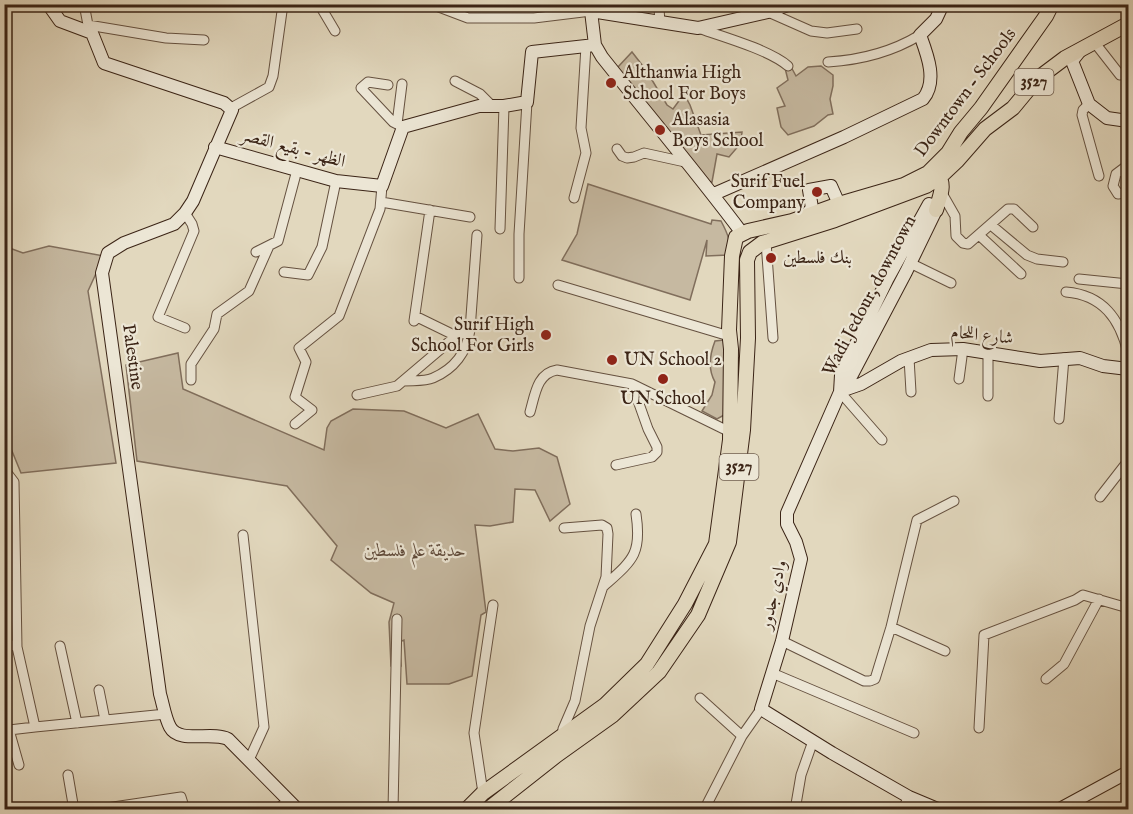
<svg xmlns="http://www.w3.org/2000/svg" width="1133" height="814" font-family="'IM FELL English',Amiri,serif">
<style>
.green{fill:#c6b9a1;stroke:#806e5c;stroke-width:1.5}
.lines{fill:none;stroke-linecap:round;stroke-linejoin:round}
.street-casing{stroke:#655140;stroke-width:11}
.secondary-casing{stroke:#3b2416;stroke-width:14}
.primary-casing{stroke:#3b2416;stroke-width:16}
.street{stroke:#ece6d5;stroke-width:9}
.secondary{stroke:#ece6d5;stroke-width:12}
.primary{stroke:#e2d8be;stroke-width:14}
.poi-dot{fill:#8f2418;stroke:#ece6d5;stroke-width:2}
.labels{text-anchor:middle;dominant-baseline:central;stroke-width:4.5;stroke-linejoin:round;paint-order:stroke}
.shield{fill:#ece6d5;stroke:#705e4f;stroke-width:1.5}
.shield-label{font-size:16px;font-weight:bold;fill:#3b2416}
.poi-label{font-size:18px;fill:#3b2416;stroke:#ece6d5;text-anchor:start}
.street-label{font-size:18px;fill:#3b2416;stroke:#ece6d5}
.park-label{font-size:18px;font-style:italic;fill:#5e4939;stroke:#ece6d5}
</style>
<rect width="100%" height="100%" fill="#e2d8be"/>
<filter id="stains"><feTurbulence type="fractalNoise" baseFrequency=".00333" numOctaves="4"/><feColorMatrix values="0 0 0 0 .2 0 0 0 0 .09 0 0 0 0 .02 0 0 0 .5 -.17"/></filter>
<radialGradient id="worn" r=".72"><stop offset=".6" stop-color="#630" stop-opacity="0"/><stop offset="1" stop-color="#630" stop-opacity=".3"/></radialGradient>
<path class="green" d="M632 52 646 70 667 105 673 109 684 94 690 105 701 135 742 132 741 143 729 157 717 154 712 182 708 181 617 68Z
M790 65 796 76 808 67 821 66 833 75V86L830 99 833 114 828 115 814 126 788 135 781 127 777 108 785 106 777 88 788 80 785 68Z
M588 184 711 224 712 220 721 221C728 234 731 241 728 255L706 256 707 240 690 300 562 260 577 234Z
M4 246 23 253 49 246 104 256 88 291 116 463 21 473 5 434Z
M724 340 726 414 717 419 702 411 712 395 715 382C708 370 710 354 715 341Z
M178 353 183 389 324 450 327 428 331 421 353 409 404 411 446 428 478 414 495 449 513 451 539 448 557 457 570 504 550 521 535 490 515 489 513 522 490 526 475 525 486 612 481 615 472 676 449 684H407L404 640 399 642 401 666H391L389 622 394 603 371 593 331 560 337 546 287 486 137 461 126 365Z"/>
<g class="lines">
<defs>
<path id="street" d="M84 4 88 25
M319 4 335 31
M431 4 468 18H534L591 11 589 4
M750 4 760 14
M768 12 811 31 827 33 857 29
M660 22 659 9 661 4
M698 28C721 36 770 50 788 66
M1123 28 1128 38
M91 32 88 25 166 38 204 40
M1095 43 1120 75
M828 62C860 60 892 52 920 35
M455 81 480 94 492 106
M388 85 368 82 361 88 393 122 403 127
M1089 104 1083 110 1082 115 1099 176
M231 108 269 87 273 76 283 4
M397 124 402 84
M617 149 622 156 627 158 634 157 644 153 685 162
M1128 165 1116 174 1113 186 1118 194 1128 192
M943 195 955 216 956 236 963 243 968 244 1008 209H1014L1033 227
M574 198 586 153 581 128 586 46
M381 202 470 217
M991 225 1027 255 1037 259 1063 262
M500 229 504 106
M979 235 1021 274
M766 242 773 338
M256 252 278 241 297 170
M910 263 951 283
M284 272 308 275 322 247 336 181
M519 278V234L527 102
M1079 279 1128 284
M558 285 729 336
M1066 292C1103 295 1120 319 1128 353
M415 316 456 336 470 330 477 235
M414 321 430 210
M185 328 158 317 194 231 192 224 185 213
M909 358 911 392
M959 379 963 349
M191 380V364L214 329 217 314 249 291 269 246
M403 381C413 380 424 382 433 378 454 369 467 352 470 330
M840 392 882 440
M357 395 397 386 456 336
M988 396V352
M530 412C535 395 537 373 557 370L632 384 730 432
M1059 419 1064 358
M295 424 312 410 295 397 306 362 299 348 339 316 380 209 382 186
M616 465 652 457 657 452V447L648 429 632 384
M4 469 14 482 17 647
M1100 497 1128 461
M243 535 264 727 249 760
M604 586C633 560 642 554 636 514
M891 627 945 651
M782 641 864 681H870L875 679 891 627 917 520 954 501
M4 646 11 645 17 647 35 727 166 714
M60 646 77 723
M772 673 914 733
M1046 679 1064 664 1099 599
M99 690 105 720
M700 698 742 736
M979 728 984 635 1075 600 1083 595 1128 608
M562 736 563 729 575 701 590 626 606 577 608 534 607 528 602 525 564 528
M19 765 9 730 35 727
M68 775 74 810
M483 793 474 733 493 605
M641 809 642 810
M93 810 181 797 185 810
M275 810 289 801
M393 810 397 619
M704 810 742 736 761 709
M795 810 801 775 813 741
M902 810 909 797"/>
<path id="secondary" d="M48 4 60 21 92 33 104 63 224 103 232 110 193 201 185 213 174 224 124 243 108 253 102 273 160 694C163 704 165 718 170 727 179 744 212 731 228 739L298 810
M1080 51 1072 61 1089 104 1107 118 1128 121
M215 147 336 181 382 186 403 127 479 106H504L527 102 532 52 595 45
M714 194 844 137 923 99C938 81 927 54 920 35L936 19 943 4
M940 202 906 272 846 386 840 392 787 513V524L796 542 801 559 782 641 761 709 832 753 909 797 940 810
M804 217 812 208 809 190 831 186 839 204
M742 233C697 173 649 116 602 57L595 45 591 11 698 28 768 12 791 4
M841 391 861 384 901 361 931 350 963 349 1040 361 1080 358 1103 366 1128 369
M840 392 841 375 888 278 929 204
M1058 810 1128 772"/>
<path id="primary" d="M936 210C940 195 946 186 937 172
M466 810 483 793 605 705 647 664 685 604 716 544 730 440 731 349 729 330 732 256 736 237 748 231 792 221 839 204 904 185 928 173 948 153 961 132 981 108 1046 16 1052 4
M487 810 557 755 613 715 659 672 698 615 729 542 743 430 748 338 747 260 750 252 762 243 835 220 926 186 940 177 957 161 985 129 1013 108 1037 79 1065 58 1128 24"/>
</defs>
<use href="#street" class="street-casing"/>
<use href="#secondary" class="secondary-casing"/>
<use href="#primary" class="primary-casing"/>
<use href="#street" class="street"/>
<use href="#secondary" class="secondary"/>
<use href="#primary" class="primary"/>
</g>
<g class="poi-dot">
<circle cx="611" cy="83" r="6"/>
<circle cx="660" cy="130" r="6"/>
<circle cx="817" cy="192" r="6"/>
<circle cx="771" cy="258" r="6"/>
<circle cx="546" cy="335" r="6"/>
<circle cx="612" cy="360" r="6"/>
<circle cx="663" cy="379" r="6"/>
</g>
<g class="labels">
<g class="shield">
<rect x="1014.5" y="69" width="39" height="26" rx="4.5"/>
<rect x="719.5" y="454" width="39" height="26" rx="4.5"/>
</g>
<g class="shield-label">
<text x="1034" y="82">3527</text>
<text x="739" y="467">3527</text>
</g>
<g class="poi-label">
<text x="623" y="73">Althanwia High<tspan x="623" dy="21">School For Boys</tspan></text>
<text x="672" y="120">Alasasia<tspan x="672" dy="21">Boys School</tspan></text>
<text x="805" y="182" text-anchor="end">Surif Fuel<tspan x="805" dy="21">Company</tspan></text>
<text x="783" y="258">بنك فلسطين</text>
<text x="534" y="325" text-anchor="end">Surif High<tspan x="534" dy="21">School For Girls</tspan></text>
<text x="624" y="360">UN School 2</text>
<text x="663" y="399" text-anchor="middle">UN School</text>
</g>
<g class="street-label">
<text transform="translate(966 93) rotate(-53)">Downtown - Schools</text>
<text transform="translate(293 149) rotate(15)">الظهر - بقيع القصر</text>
<text transform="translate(870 296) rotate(-62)">Wadi Jedour, downtown</text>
<text transform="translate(982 336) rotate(6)">شارع اللحام</text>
<text transform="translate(132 357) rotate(82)">Palestine</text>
<text transform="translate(774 595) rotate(-77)">وادي جدور</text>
</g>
<g class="park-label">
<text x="415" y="551">حديقة علم فلسطين</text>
</g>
</g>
<rect width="1133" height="814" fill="none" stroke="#e2d8be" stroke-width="24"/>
<rect x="6" y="6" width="1121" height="802" fill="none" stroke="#3b2416" stroke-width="3"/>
<rect x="12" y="12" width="1109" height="790" fill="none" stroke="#3b2416" stroke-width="1.5"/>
<rect width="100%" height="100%" filter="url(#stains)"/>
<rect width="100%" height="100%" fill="url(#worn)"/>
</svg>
